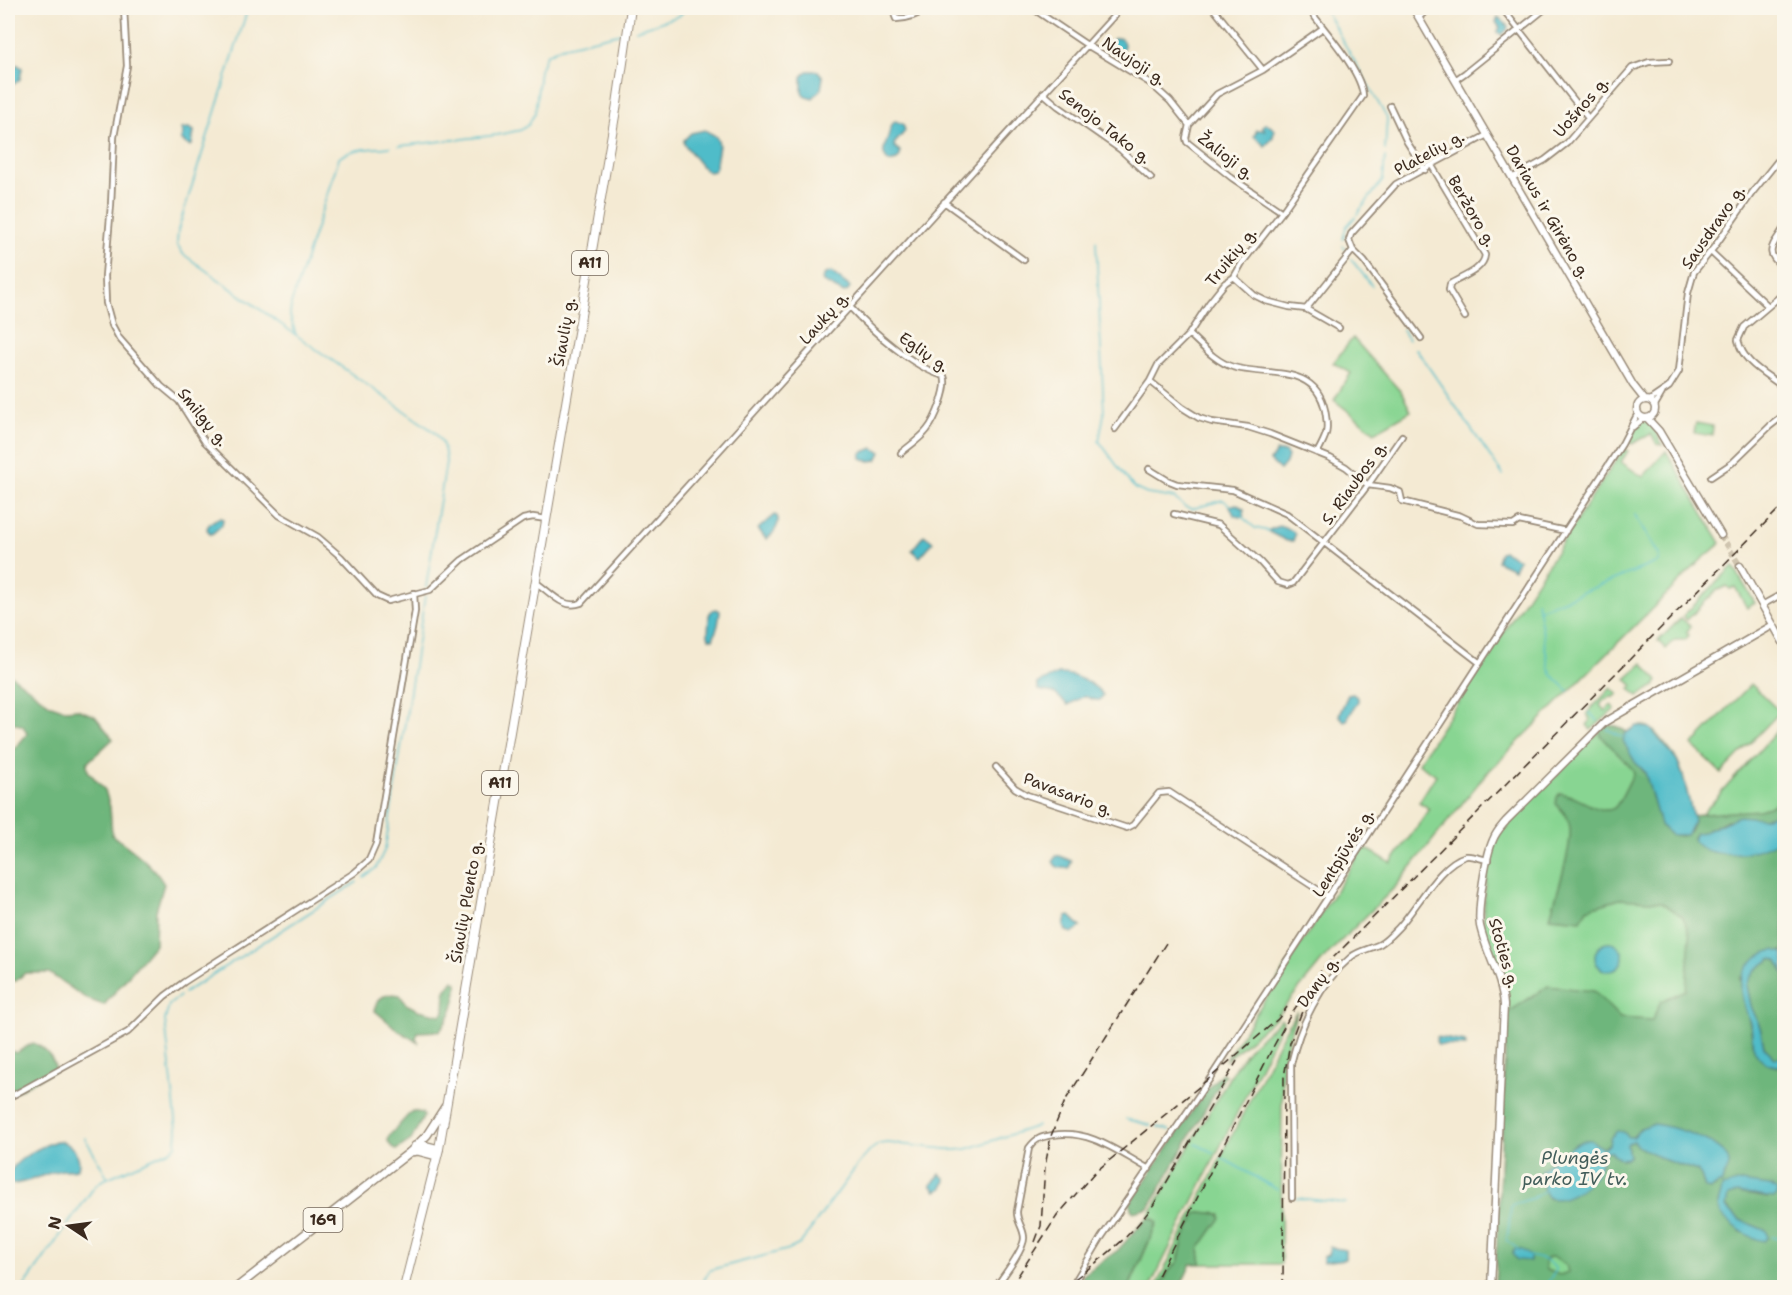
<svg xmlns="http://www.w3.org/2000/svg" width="1792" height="1295" font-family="'Shantell Sans',sans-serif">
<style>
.green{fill:#88d592;stroke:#628058;stroke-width:1.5}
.forest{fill:#6eb67c;stroke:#54704d;stroke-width:1.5;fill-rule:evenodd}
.water{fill:#50bcc9;stroke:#467374;stroke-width:1.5}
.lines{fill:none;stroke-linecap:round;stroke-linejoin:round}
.stream{stroke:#50bcc9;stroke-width:1.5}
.secondary-tunnel{stroke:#cfc4af;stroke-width:6;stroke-dasharray:6 3;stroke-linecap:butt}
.street-casing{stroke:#988a78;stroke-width:8}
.secondary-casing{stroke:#988a78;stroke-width:9}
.primary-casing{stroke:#988a78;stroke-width:10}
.highway-casing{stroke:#988a78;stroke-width:10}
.street{stroke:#fff;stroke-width:4.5}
.secondary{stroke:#fff;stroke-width:6}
.primary{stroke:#fff;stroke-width:7}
.highway{stroke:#fff;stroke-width:8}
.rail{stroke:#3b2a1e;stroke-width:1.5;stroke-dasharray:9 4.5;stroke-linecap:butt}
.labels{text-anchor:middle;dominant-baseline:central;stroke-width:6;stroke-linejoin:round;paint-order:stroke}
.shield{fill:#fbf7ec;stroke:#75685c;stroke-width:1.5}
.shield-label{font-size:15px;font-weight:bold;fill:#3b2a1e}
.street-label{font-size:16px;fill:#3b2a1e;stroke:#fbf7ec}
.water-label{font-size:18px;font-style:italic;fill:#425d5a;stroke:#fbf7ec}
</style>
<rect width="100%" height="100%" fill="#fbf7ec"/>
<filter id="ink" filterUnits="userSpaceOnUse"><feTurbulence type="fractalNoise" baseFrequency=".0167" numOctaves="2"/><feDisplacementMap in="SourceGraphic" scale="12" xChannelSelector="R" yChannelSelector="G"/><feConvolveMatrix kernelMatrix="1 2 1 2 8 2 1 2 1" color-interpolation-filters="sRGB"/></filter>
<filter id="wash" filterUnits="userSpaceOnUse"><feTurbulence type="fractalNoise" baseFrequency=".008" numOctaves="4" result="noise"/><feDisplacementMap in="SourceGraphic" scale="24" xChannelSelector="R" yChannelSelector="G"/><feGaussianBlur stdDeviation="1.35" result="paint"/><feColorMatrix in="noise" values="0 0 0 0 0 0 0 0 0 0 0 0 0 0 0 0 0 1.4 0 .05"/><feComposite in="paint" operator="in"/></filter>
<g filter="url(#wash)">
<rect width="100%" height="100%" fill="#f4ead3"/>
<path class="green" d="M1353 338 1401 392 1411 411 1375 432 1334 400 1351 373 1333 363Z
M1642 421H1646L1652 425 1663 445 1657 444 1651 434 1632 444 1628 441Z
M1696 423 1713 426 1712 436 1694 433Z
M1624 448 1628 451 1621 462 1643 477 1666 451 1721 543 1700 561 1485 775 1396 886 1327 955 1276 1017 1225 1061 1364 847 1391 863 1430 809 1419 802 1436 775 1418 763Z
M1733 566 1755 603 1747 608 1735 587 1730 589 1727 586 1716 591 1687 620 1683 616Z
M1681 618 1691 627 1686 632 1689 635 1685 640H1675L1666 649 1658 641Z
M1643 663 1658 681 1655 686 1638 696 1630 689 1633 686 1626 679Z
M1751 684 1780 712 1721 773 1692 745Z
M1611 688 1618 694 1613 698 1611 696 1607 700 1605 699 1600 705 1605 711 1611 705 1615 709 1591 730 1587 725 1590 721 1587 713Z
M1784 723V953L1782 951 1777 1067 1784 1065V1287L1495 1288 1507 1002C1505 975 1489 952 1484 926 1481 911 1489 857 1494 842 1496 838 1499 834 1502 830L1606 725 1616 726 1627 732C1642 723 1649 724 1659 737 1665 744 1672 752 1677 760 1686 777 1687 797 1692 815L1702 814Z
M1297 1011 1288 1040 1282 1076 1281 1264H1201L1199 1249 1221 1215 1214 1212 1183 1241 1178 1262 1169 1271 1160 1287 1155 1288 1284 1032Z
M1281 1019 1283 1021 1150 1287 1129 1288 1157 1223 1154 1219 1148 1217 1236 1066 1252 1045Z"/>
<path class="forest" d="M8 673 51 705 66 710 77 709 95 716 113 739 87 763 88 771 105 790 110 807 112 835C131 849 152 863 164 884L156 911 155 944 104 1005 87 999 49 973H25L16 981 8 980V757L27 734 23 726 8 721Z
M1606 725 1616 726 1627 732 1625 734 1632 757 1648 777 1660 825 1671 835 1682 836 1690 831 1694 821 1692 815 1759 810 1769 807 1784 798V817L1768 816 1764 818 1727 820 1704 832 1696 833 1693 837V839L1739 853 1773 843 1784 827V953L1782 951 1740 978C1742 1001 1752 1021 1752 1043L1777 1067 1784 1065V1287L1495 1288 1507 1013 1548 986 1594 991 1620 1018 1652 1020 1661 1001 1686 990 1690 936 1683 917 1661 902 1620 899 1587 909 1581 920 1550 917C1556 896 1572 849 1570 828 1569 818 1563 811 1556 804L1557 797 1560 793C1577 794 1604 820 1616 806 1623 796 1628 783 1634 773L1633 770 1601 736 1600 730ZM1641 1128H1671L1712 1143 1725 1175 1721 1183 1710 1190 1704 1186 1701 1176 1697 1171 1665 1160 1639 1147 1633 1141 1627 1144 1629 1157 1620 1159 1611 1151H1605C1600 1157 1604 1165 1598 1170L1550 1199 1543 1188 1565 1152 1573 1145 1591 1141 1602 1148 1625 1135 1628 1137H1633ZM1741 1182 1768 1198 1738 1193 1727 1196 1726 1206 1740 1220 1767 1231 1741 1232 1718 1204C1723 1188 1723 1186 1741 1182ZM1550 1257 1556 1258 1566 1265 1568 1272 1560 1275 1546 1270 1544 1260Z
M1773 958 1778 961 1784 974V1057L1775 1058 1764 1047 1760 1027 1751 1006 1747 985 1749 978 1758 968Z
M453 980 457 983C458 1001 450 1017 440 1031L418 1032 416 1038 419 1043 399 1031 374 1010C377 997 387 992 400 995L406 1004 418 1010 441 1015 444 1012 445 991Z
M33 1043C42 1046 56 1059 55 1070L8 1096 9 1050 16 1053Z
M1222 1073 1225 1075 1149 1208 1133 1212 1131 1209 1130 1203 1207 1089Z
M412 1111 422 1113 424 1116 411 1140 396 1150 391 1146 388 1141 389 1136Z
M1202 1212 1219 1214 1221 1218 1199 1249 1201 1264H1191L1180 1287H1160L1169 1271 1178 1262 1183 1241 1196 1214Z
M1148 1217 1157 1222 1129 1287H1092L1088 1285 1086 1287H1076L1083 1275 1118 1250Z"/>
<path class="water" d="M1498 17 1508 26 1507 30 1501 35 1497 32 1500 28 1496 22Z
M1110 45a7 7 0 1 1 14 0a7 7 0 1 1-14 0Z
M8 64 18 65 22 68 20 79 14 84 8 83Z
M807 71H818L823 77 821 89 813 98 805 96 802 92V77Z
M895 121 903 124 905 131 894 144 895 147 900 151V156L897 160 889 162C879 153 886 145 889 134 891 128 890 125 895 121Z
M1266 123 1275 130 1272 139 1265 146 1254 136 1257 130H1265L1262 127Z
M189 128 194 131 192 145 189 146 181 140 183 134 181 129Z
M705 130C708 133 715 134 717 138 722 144 715 159 716 167L714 171 709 172 704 169 684 144V140L691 133Z
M831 272 850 287 848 291 844 293 823 282 822 279 825 274Z
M873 448 881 452 877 460 869 461 861 458V453Z
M1276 452H1285L1288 456 1286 463 1280 470 1270 461Z
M1236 504 1244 509V516L1239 517 1234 515 1230 506Z
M774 515 777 516C781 524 773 535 766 539L758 529Z
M221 518 223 519 222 525 213 533 210 534 207 529C208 524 215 518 221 518Z
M1279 526 1293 531 1295 535 1293 541H1287L1269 532V530Z
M924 535 933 542 920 557 912 550Z
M1503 551 1519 559 1514 569 1497 561 1500 552Z
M716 609 720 611 718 625 713 639 709 638 708 635 709 615 712 610Z
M1059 674C1073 673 1095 684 1103 695L1100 700H1095L1084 696 1068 705 1054 693 1038 690V683Z
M1353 694 1358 698V701L1347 720 1344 721 1339 715 1348 695Z
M1637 726 1650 728 1677 760 1683 776 1694 821 1686 835H1671L1660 825 1645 772 1635 762 1623 741 1625 734Z
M1774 814 1784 817C1785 827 1782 837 1774 843 1756 855 1705 861 1693 839L1696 833 1704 832 1739 816 1763 818Z
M1056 856H1060L1071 861 1069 869C1062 867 1056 870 1053 861Z
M1070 916 1081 927 1072 933 1066 931 1064 926 1066 917Z
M1595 957a14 14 0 1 1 28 0a14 14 0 1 1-28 0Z
M1775 950 1784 953V974L1778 961 1772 958 1758 968 1750 978 1747 985 1751 1006 1760 1027 1764 1047 1775 1058 1784 1057V1065C1771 1069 1756 1060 1753 1046 1751 1038 1753 1030 1750 1023 1742 999 1732 978 1755 959 1762 954 1767 951 1775 950Z
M1437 1037 1465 1042 1466 1046 1438 1045 1436 1041Z
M1652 1124C1671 1125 1726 1142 1729 1163 1730 1172 1721 1177 1722 1184H1718L1710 1190 1705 1188 1701 1176 1697 1171 1665 1160 1639 1147 1633 1141 1627 1144 1629 1157C1621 1161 1616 1158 1611 1151H1605C1600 1158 1602 1166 1597 1173 1588 1186 1563 1205 1548 1197L1543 1188 1541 1171C1548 1163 1579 1137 1590 1140 1594 1141 1598 1146 1602 1148L1609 1145 1610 1138 1617 1131 1624 1132 1628 1137H1633L1641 1128Z
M56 1141C70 1141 82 1155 78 1168 73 1171 69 1169 63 1170 46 1172 28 1184 10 1184L8 1182C7 1162 40 1147 56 1141Z
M940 1174 945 1178 946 1181 941 1189 936 1191 931 1185Z
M1741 1182 1770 1186 1777 1191V1196L1774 1198 1738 1193 1728 1196 1726 1207 1740 1220 1767 1231 1768 1237 1764 1241C1751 1239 1720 1221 1718 1206 1718 1200 1722 1193 1722 1187Z
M1330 1247 1345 1250V1259L1323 1262V1257L1328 1255Z
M1515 1249 1522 1250 1530 1256V1261L1517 1260 1512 1254Z"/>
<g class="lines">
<path class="stream" d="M248 8 178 230 177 244 183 254 296 335
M1324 8 1387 118 1385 150
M636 30 679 16 686 8
M399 146 497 135 521 130 528 125 535 113 540 70 546 55 561 47 621 33
M390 147C375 149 352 147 339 158L291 304 290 316 296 335 433 431C443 441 445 448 446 462L426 587
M1357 214 1383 180 1385 157
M1343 239 1346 227 1355 217
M1096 241 1104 414 1099 441 1129 482 1136 489 1147 494 1174 498 1185 507 1192 509 1223 500 1232 506
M1343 246 1346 250
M1351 259 1372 286
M1402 330 1409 340
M1416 349 1503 475
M1241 516 1255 528 1269 531
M1537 601 1549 669 1552 675 1569 691
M1538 610 1658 562 1659 555 1635 515
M1589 712 1598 721
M1607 729 1623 737
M364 877 376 868 385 849 425 596
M184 993 357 882
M1126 1119 1150 1125
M1158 1127 1169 1130
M85 1138 108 1178
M1196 1144 1214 1153
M1222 1158 1278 1190
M1780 1197 1784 1196
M1297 1198 1346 1203
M1772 1237 1780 1239 1784 1245
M1518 1249 1507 1241 1511 1207 1514 1204 1533 1198 1544 1191
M1529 1256C1540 1259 1550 1259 1556 1270 1553 1277 1548 1278 1546 1288
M23 1288 95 1186 101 1181 169 1151 176 1146 177 1129 165 1020 169 1005 180 996
M699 1288 710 1270 790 1249 800 1244 859 1163 872 1149 879 1144 888 1143 955 1150 967 1149 1037 1126"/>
</g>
</g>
<g filter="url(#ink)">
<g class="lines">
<path class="secondary-tunnel" d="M1721 535 1740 566"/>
<defs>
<path id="street" d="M124 8 127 66 114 137 111 205 105 276 106 303 112 325 119 338 161 386 179 401 205 442 279 515 318 537 341 557 377 596 388 601 430 590 462 560 523 519 533 517 546 519
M892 8 896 19C908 19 918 15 928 8
M1032 8 1087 45 1150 83 1170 101 1189 125
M1213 8 1263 70
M1502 8 1588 118
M1419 17 1430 8
M1455 80 1465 73 1546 8
M1043 93 1058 106 1121 150 1151 178
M1390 106 1407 142 1425 170
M1432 166 1485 255C1484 270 1461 277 1450 284L1449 290 1465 317
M1512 178 1545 160 1567 143 1632 68 1649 62 1669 61
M944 202 1024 260
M1282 212 1232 178 1187 142 1186 138 1189 125 1217 94 1263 70 1323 28
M1784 228C1772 247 1763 252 1784 268
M1353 250 1364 261 1421 338
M1711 252 1768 306
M1234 277 1254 295 1266 301 1289 307 1306 309 1339 328
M1784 293 1744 327 1738 340C1744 365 1766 373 1784 388
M850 307C871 330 914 368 944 376 949 388 935 420 927 430 920 439 909 446 901 453
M1306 309 1353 250 1349 240 1351 234 1396 184 1487 135
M1189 334C1202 346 1216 362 1233 367 1267 377 1315 363 1325 410 1329 431 1327 435 1317 453
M1150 381 1183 408 1199 418 1212 422 1248 427 1270 434 1330 458 1346 467 1368 485 1390 488 1400 492 1402 501 1461 516 1478 524 1513 525 1519 521 1566 531
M1650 400 1669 387 1679 371 1688 293 1694 272 1715 246 1752 193 1784 153
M1655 405 1662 393
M1633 427 1644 418
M1115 429 1150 381 1158 365 1189 334 1209 303 1225 283 1234 277 1242 263 1282 212 1363 96C1362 71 1323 29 1308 8
M1149 469 1167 480 1177 484 1233 490 1287 514 1480 663
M1711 477 1732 463 1770 426 1784 415
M1174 514 1219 525 1260 562 1278 582 1288 585 1293 583 1368 485 1402 436
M535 582C550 591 562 610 581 603L1121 8
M1762 605 1784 593
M996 767 1015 788 1027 795 1127 828 1133 825 1159 793 1169 792 1329 897
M8 1098 128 1032 165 996 184 982 354 873 369 860 376 844 415 611 414 593
M1292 1198 1291 1064C1300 1025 1320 983 1351 957 1359 950 1371 949 1380 944 1387 940 1392 934 1397 929 1416 910 1439 863 1466 856 1472 855 1481 859 1488 860
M995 1288C1002 1278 1024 1250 1024 1238 1024 1228 1016 1221 1017 1211L1029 1148C1036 1138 1041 1137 1053 1135 1090 1129 1118 1152 1149 1169
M1071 1288 1101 1238 1211 1077 1622 444 1638 413"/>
<path id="secondary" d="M1413 8 1633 385 1644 399
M1637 409a9 9 0 1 1 18 0a9 9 0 1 1-18 0Z
M1647 418 1659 431 1721 535
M1740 566 1784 644
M1491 1288 1504 1005C1502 977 1486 953 1480 926 1477 910 1486 855 1493 840 1496 832 1501 827 1506 821L1605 722 1773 625"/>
<path id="primary" d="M415 1146 423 1145 439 1149
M410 1152 418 1151 437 1156
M236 1288 410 1152 427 1135 445 1107"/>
<path id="highway" d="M404 1288 439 1149 617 104 631 8"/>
</defs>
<use href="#street" class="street-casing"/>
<use href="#secondary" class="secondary-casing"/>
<use href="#primary" class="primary-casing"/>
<use href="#highway" class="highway-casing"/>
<use href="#street" class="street"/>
<use href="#secondary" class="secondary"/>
<use href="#primary" class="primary"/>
<use href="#highway" class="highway"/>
<path class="rail" d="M1035 1242 1041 1226 1045 1166 1051 1136 1065 1101 1166 943
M1010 1288 1057 1216 1094 1173 1211 1077 1278 1019 1287 1007
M1063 1288C1098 1261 1129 1240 1154 1204L1237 1061
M1152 1288 1272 1049 1291 1014 1323 968 1784 504
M1283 1288 1284 1077 1290 1043 1304 1006"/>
</g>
</g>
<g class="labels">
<g class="shield">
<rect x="572" y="251" width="36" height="24" rx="4.5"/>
<rect x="482" y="771" width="36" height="24" rx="4.5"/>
<rect x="303.5" y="1208" width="39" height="24" rx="4.5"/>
</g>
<g class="shield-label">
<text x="590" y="263">A11</text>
<text x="500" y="783">A11</text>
<text x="323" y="1220">169</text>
</g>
<g class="street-label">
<text transform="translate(1134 61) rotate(34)">Naujoji g.</text>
<text transform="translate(1581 107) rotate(-49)">Uošnos g.</text>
<text transform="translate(1105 126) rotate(38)">Senojo Tako g.</text>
<text transform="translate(1429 153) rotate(-28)">Platelių g.</text>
<text transform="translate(1226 156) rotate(38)">Žalioji g.</text>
<text transform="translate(1472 211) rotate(60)">Beržoro g.</text>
<text transform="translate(1548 212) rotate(60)">Dariaus ir Girėno g.</text>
<text transform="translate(1713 227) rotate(-55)">Sausdravo g.</text>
<text transform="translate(1231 257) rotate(-51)">Truikių g.</text>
<text transform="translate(824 318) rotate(-48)">Laukų g.</text>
<text transform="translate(564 332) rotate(-80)">Šiaulių g.</text>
<text transform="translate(924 352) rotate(35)">Eglių g.</text>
<text transform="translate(203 417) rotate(51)">Smilgų g.</text>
<text transform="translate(1354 483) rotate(-54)">S. Riaubos g.</text>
<text transform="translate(1068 794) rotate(21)">Pavasario g.</text>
<text transform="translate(1343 853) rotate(-58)">Lentpjūvės g.</text>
<text transform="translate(466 902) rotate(-80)">Šiaulių Plento g.</text>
<text transform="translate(1504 953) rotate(74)">Stoties g.</text>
<text transform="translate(1318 982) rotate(-54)">Danų g.</text>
</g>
<g class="water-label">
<text x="1575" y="1158">Plungės<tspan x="1575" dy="21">parko IV tv.</tspan></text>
</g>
</g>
<rect width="1792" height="1295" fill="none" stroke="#fbf7ec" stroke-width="30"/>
<g transform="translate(69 1226) rotate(283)" stroke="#fbf7ec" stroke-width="4.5" paint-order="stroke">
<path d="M0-4.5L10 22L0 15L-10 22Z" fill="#3b2a1e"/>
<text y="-9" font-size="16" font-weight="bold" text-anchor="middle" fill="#3b2a1e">N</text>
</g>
</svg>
